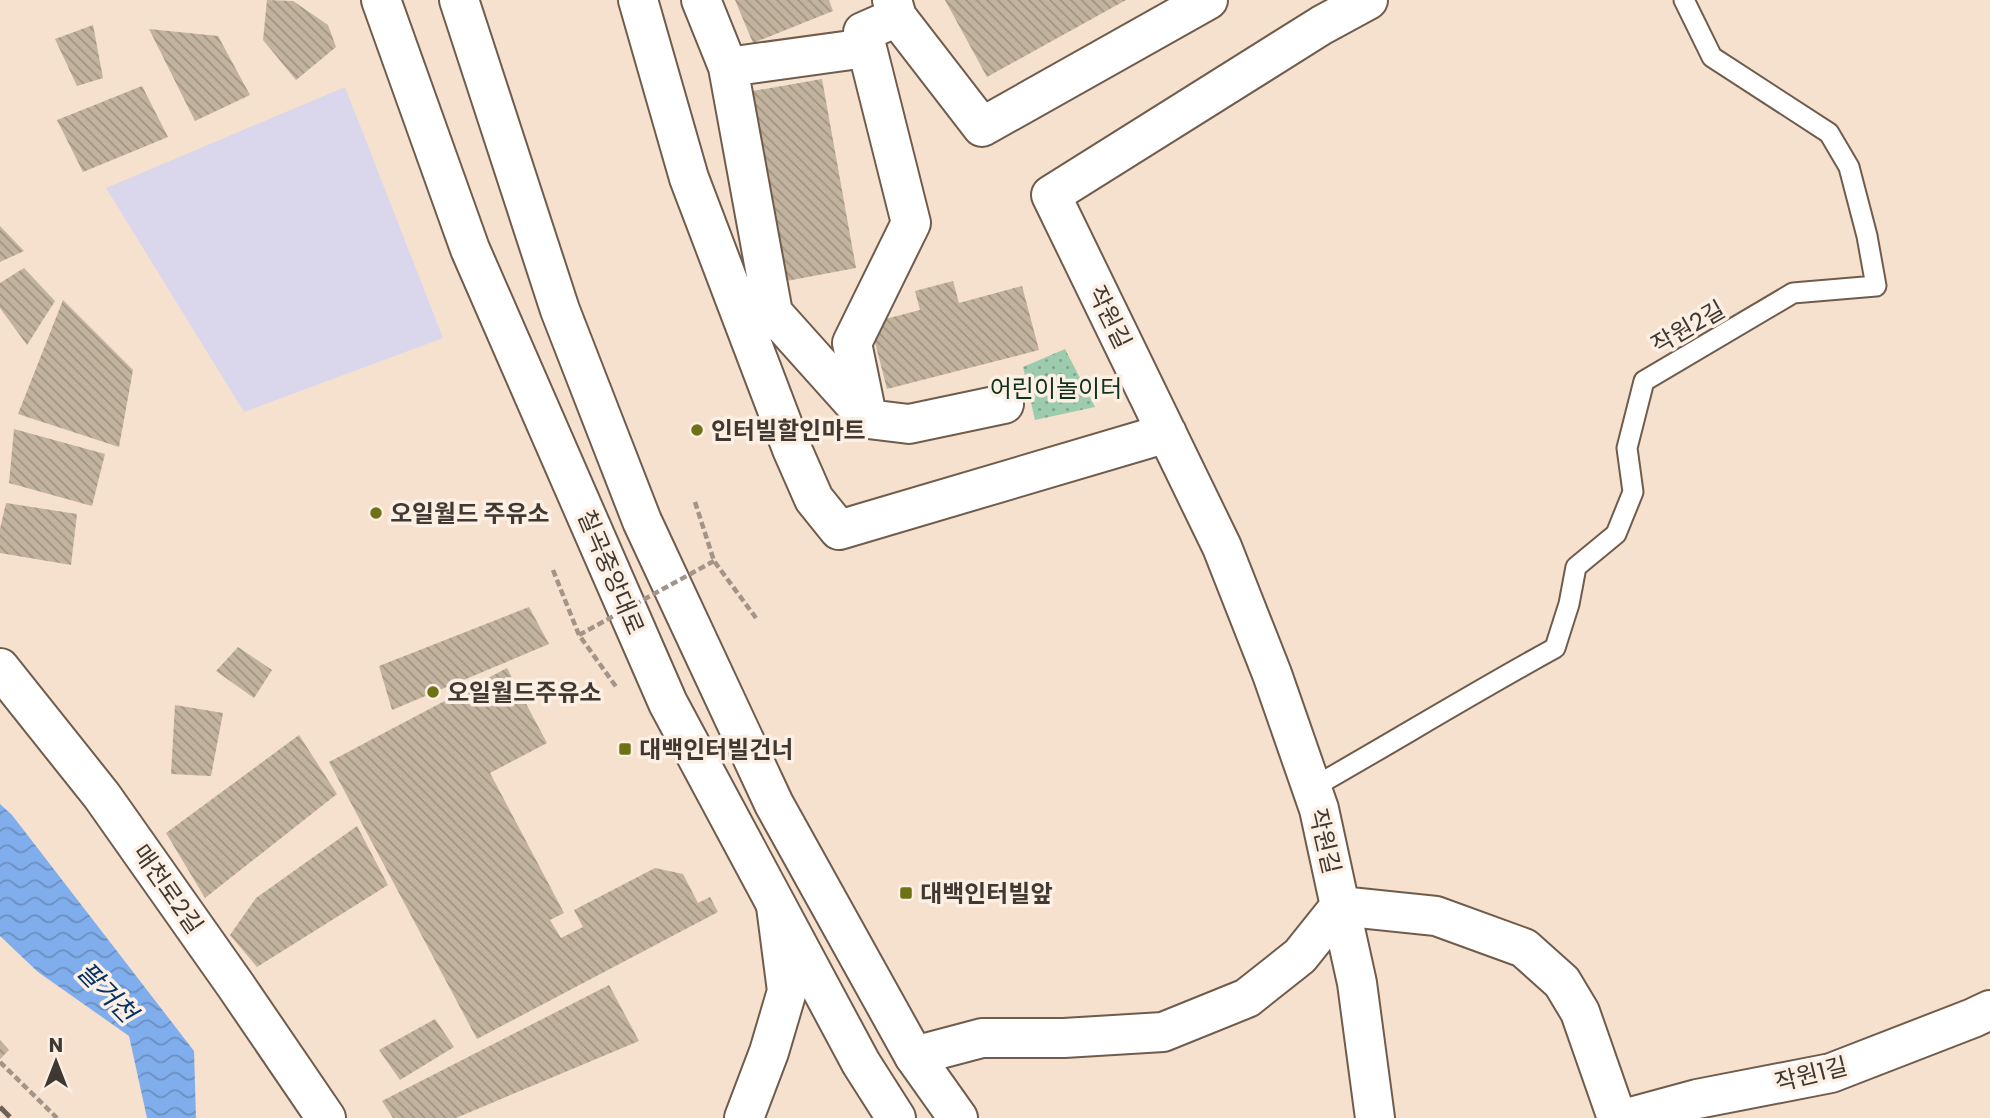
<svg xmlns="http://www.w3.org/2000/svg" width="1990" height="1118" font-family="Poppins,'Noto Sans KR',sans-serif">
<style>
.commercial{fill:#dad7ed}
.park{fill:url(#park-dots)}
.water{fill:url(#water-waves)}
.building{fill:url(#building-back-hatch)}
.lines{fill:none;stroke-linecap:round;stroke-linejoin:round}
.lane-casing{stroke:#6f5c4c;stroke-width:23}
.street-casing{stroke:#6f5c4c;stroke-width:42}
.secondary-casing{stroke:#6f5c4c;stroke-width:42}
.primary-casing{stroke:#6f5c4c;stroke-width:42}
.path{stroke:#a49487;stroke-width:4.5;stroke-dasharray:7 3.5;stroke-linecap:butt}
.lane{stroke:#fff;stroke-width:19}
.street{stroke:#fff;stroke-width:38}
.secondary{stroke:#fff;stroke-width:38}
.primary{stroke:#fff;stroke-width:38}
.rail{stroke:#6c6157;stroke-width:5;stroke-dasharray:14 7;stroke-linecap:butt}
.path-bridge{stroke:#a49487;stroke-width:4.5;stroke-dasharray:7 3.5;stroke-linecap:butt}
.poi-dot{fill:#6f7116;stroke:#fcefe4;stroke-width:2.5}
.labels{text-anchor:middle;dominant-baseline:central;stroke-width:7;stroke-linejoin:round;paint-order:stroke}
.street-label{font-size:24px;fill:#403831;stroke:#fcefe4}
.park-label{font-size:24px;fill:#103320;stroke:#fcefe4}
.poi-label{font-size:24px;font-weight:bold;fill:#403831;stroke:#fcefe4;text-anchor:start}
.water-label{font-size:26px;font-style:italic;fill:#043168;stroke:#fcefe4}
</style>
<defs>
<pattern id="park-dots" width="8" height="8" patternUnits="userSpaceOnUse" patternTransform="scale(1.75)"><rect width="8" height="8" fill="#9dcbae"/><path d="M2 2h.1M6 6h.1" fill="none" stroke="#81a68e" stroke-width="1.8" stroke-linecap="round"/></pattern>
<pattern id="water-waves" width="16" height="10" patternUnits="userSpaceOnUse" patternTransform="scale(1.75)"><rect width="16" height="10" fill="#80aeec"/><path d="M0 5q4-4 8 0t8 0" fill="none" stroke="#6a8fc0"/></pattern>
<pattern id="building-back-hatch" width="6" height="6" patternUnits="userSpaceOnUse" patternTransform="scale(1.75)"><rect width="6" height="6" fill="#c2b39e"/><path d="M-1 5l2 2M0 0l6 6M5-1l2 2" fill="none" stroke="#9f9381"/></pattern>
</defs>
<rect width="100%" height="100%" fill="#f6e0ce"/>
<path class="commercial" d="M345 87 443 338 244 412 106 188Z"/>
<path class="park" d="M1065 349 1095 407 1035 420 1023 367Z"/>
<path class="water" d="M0 804 12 815 194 1051 196 1118H147L129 1036 38 972 0 936Z"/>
<path class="building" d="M267 0 293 1 328 25 336 47 296 80 263 40Z
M735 0H829L833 11 753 43Z
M945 0H1126L987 77Z
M93 25 103 78 77 86 55 39Z
M149 29 218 36 250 95 195 121Z
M822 79 856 268 781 282 747 92Z
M142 86 168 137 83 172 57 120Z
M0 226 24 251 0 262Z
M24 268 55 301 27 345 0 308V283Z
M953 281 959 303 1022 286 1039 350 887 389 870 323 920 310 915 291Z
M63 300 133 370 119 447 18 414Z
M14 429 105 454 92 506 9 483Z
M6 503 77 514 71 565 0 553V529Z
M529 607 549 644 392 710 379 666Z
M238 647 272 670 254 698 216 671Z
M507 668 547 743 490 773 564 913 550 920 561 938 583 927 574 910 655 868 683 874 698 903 710 897 718 912 477 1039 329 762Z
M175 705 223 713 211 776 171 774Z
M299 735 337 794 205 898 166 833Z
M357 826 388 885 257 967 230 935 256 898Z
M609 985 639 1041 456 1118H393L382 1101Z
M435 1019 454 1047 400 1080 379 1050Z
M0 1040 9 1050 0 1059Z"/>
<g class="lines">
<defs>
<path id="lane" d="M1312 788C1393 742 1473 693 1555 648L1569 604 1576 567 1616 534 1633 492 1627 448 1644 381 1793 293 1876 286 1867 236 1849 167 1829 133 1712 57 1684 0"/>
<path id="street" d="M638 0 689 178 792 449 814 499 839 530 1167 433
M701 0 728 67
M892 0 897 17 982 127 1208 0
M866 48 728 67 773 313 868 419 909 424 1004 404
M867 416 852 343 911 223 863 32 897 17
M0 668 102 796 236 986 326 1118
M914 1056 982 1038H1064L1163 1032 1247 998 1300 956 1340 906 1319 809 1272 674 1222 547 1051 195 1322 25 1368 0
M1375 1118 1357 983 1340 906 1436 916 1524 948 1562 982 1580 1012 1617 1118
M1627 1118 1697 1099 1831 1073 1973 1018 1990 1010"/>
<path id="secondary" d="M744 1118 769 1052 787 991 776 906"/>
<path id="primary" d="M381 0 470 249 668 703 861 1063 896 1118
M459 0 560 310 642 521 774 804 914 1056 958 1118"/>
</defs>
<use href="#lane" class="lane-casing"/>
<use href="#street" class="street-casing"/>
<use href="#secondary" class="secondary-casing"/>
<use href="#primary" class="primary-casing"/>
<path class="path" d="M695 502 714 561 756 618
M553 570 579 635 617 688
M0 1062 57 1118"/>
<use href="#lane" class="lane"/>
<use href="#street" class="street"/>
<use href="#secondary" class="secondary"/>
<use href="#primary" class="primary"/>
<path class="rail" d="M0 1107 11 1118"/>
<path class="path-bridge" d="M579 635 714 561"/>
</g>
<g class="poi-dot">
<circle cx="697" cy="430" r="7"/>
<circle cx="376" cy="513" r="7"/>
<circle cx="433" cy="692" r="7"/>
<rect x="618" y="742" width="14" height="14" rx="3.5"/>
<rect x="899" y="886" width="14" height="14" rx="3.5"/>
</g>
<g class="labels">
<g class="street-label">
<text transform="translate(1110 317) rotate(64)">작원길</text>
<text transform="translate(1688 327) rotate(-30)">작원2길</text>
<text transform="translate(611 572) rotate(67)">칠곡중앙대로</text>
<text transform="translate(1325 841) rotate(77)">작원길</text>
<text transform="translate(168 889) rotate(55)">매천로2길</text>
<text transform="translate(1811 1074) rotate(-14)">작원1길</text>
</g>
<g class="park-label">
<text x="1056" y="388">어린이놀이터</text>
</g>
<g class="poi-label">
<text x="711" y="430">인터빌할인마트</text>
<text x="390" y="513">오일월드 주유소</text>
<text x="447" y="692">오일월드주유소</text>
<text x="639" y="749">대백인터빌건너</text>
<text x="920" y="893">대백인터빌앞</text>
</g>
<g class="water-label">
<text transform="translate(107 992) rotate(46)">팔거천</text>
</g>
</g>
<g transform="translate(56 1062)" stroke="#fcefe4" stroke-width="5" paint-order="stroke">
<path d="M0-5L12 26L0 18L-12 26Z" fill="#403831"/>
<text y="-10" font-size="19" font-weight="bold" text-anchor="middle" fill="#403831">N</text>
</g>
</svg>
